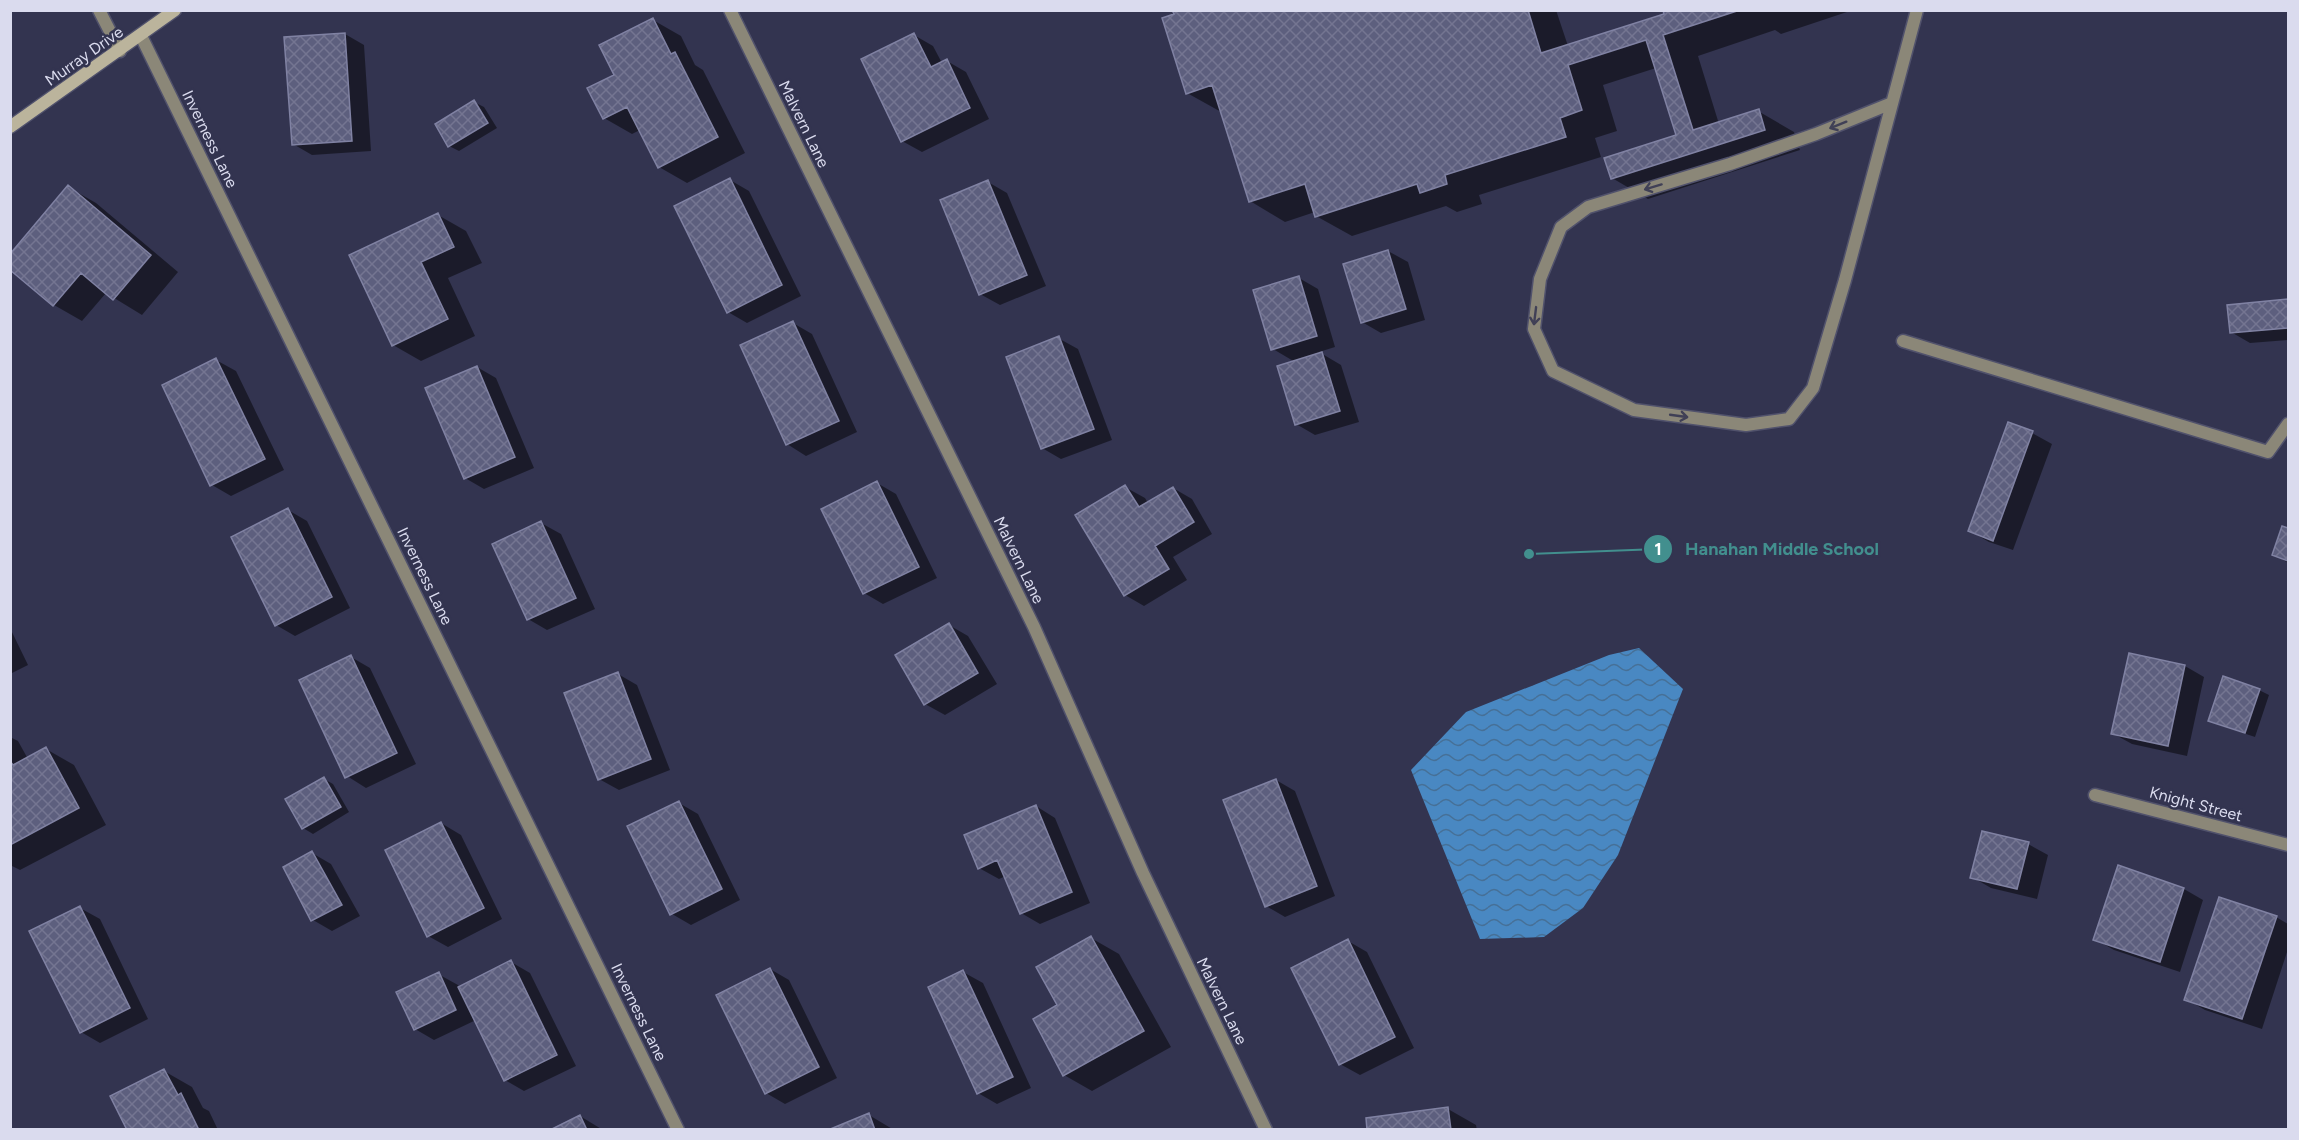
<svg xmlns="http://www.w3.org/2000/svg" width="2299" height="1140" font-family="Figtree,sans-serif">
<style>
.water{fill:url(#water-waves)}
.shadow{fill:#0007}
.building{fill:url(#building-cross-hatch);stroke:#8082a3;stroke-width:1.5}
.lines{fill:none;stroke-linecap:round;stroke-linejoin:round}
.lane-casing{stroke:#51526c;stroke-width:15}
.street-casing{stroke:#51526c;stroke-width:15}
.secondary-casing{stroke:#51526c;stroke-width:15}
.lane{stroke:#8b8778;stroke-width:12}
.street{stroke:#8b8778;stroke-width:12}
.secondary{stroke:#bbb49c;stroke-width:12}
.oneway{stroke:#404056}
.labels{text-anchor:middle;dominant-baseline:central;stroke-width:5;stroke-linejoin:round;paint-order:stroke}
.street-label{font-size:16px;fill:#dadbee;stroke:#333450}
.leader{fill:none;stroke:#428f8e;stroke-width:2}
.callout-dot{fill:#428f8e;stroke:#333450;stroke-width:2}
.mark-label{font-size:18px;text-anchor:middle;font-weight:bold;fill:#fff}
.callout-label{font-size:18px;text-anchor:middle;font-weight:bold;fill:#428f8e;stroke:#333450;stroke-width:5;stroke-linejoin:round;paint-order:stroke}
</style>
<defs>
<pattern id="water-waves" width="16" height="10" patternUnits="userSpaceOnUse" patternTransform="scale(1.5)"><rect width="16" height="10" fill="#4988c2"/><path d="M0 5q4-4 8 0t8 0" fill="none" stroke="#467097"/></pattern>
<pattern id="building-cross-hatch" width="8" height="8" patternUnits="userSpaceOnUse" patternTransform="scale(1.5)"><rect width="8" height="8" fill="#5d5f7e"/><path d="M0 0l8 8M0 8l8-8" fill="none" stroke="#747591"/></pattern>
</defs>
<rect width="100%" height="100%" fill="#333450"/>
<path class="water" d="M1639 648 1683 689 1618 855 1583 908 1544 937 1480 939 1411 770 1466 712 1609 655Z"/>
<path class="shadow" d="M1174 10H1556L1568 46 1666 15 1664 10H1853L1781 34 1775 30 1698 56 1719 124 1758 111 1794 132 1800 150 1648 199 1612 178 1678 136 1656 68 1603 85 1617 131 1595 138 1601 157 1479 195 1482 204 1457 212 1446 206 1352 236 1316 216 1315 212 1285 222 1250 201 1223 113 1187 93Z
M653 20 681 36 695 65 703 70 745 153 687 183 659 167 640 130 632 134 604 118Z
M345 34 364 45 371 151 312 155 293 144Z
M914 35 933 46 942 63 947 61 966 72 989 119 922 152 902 141 863 60Z
M474 102 484 107 497 128 459 151 449 146Z
M730 180 749 191 801 296 747 323 728 312Z
M988 182 1007 193 1046 286 1000 305 980 294Z
M68 187 96 203 178 272 142 315 106 293 82 321 54 305 10 268Z
M438 215 466 231 482 263 448 278 475 336 421 361 393 345 351 256Z
M1388 251 1408 262 1425 320 1381 333 1362 322Z
M1299 278 1318 289 1335 347 1319 352 1341 365 1359 422 1315 435 1296 424 1295 362 1273 349Z
M2288 301V340L2250 343 2231 332 2228 306Z
M793 323 812 334 857 432 806 456 787 444Z
M1058 338 1078 349 1112 440 1061 459 1042 448Z
M216 360 236 371 284 470 231 496 212 485Z
M477 367 496 378 534 468 484 489 465 478Z
M2032 433 2052 444 2013 550 1989 542 1970 531Z
M877 483 896 494 937 578 883 604 864 593Z
M1125 487 1145 498 1148 503 1173 488 1192 499 1212 534 1173 557 1187 580 1144 606 1125 595Z
M288 510 307 521 350 608 295 636 276 625Z
M541 523 561 534 595 609 547 630 528 619Z
M2283 528 2288 530V563L2274 554Z
M949 625 968 636 997 684 945 715 925 704Z
M10 628 28 665 10 674Z
M2130 655 2185 666 2204 677 2187 756 2132 744 2112 733Z
M351 657 370 668 416 764 366 788 347 776Z
M618 674 637 685 670 770 619 790 599 779Z
M2259 690 2269 695 2255 737 2219 725 2209 720Z
M10 737 18 741 28 759 46 749 74 765 106 825 20 870 10 865Z
M324 779 333 784 349 812 313 834 303 828Z
M1276 780 1295 791 1335 896 1285 917 1266 906Z
M679 803 698 814 740 900 691 925 672 914Z
M1036 806 1055 818 1090 903 1040 924 1021 913 1006 876 999 879 979 868Z
M441 823 461 835 502 919 448 947 428 936Z
M2028 844 2048 855 2037 899 1991 888 1972 877Z
M312 853 331 864 360 916 332 931 313 920 285 868Z
M2119 867 2184 889 2203 900 2180 972 2114 950 2095 939Z
M80 908 100 919 148 1019 100 1043 81 1032Z
M2276 917 2288 924V949L2262 1029 2205 1010 2186 999Z
M1091 938 1119 954 1171 1047 1092 1091 1064 1075Z
M1348 941 1367 952 1414 1048 1360 1075 1340 1064Z
M511 962 530 973 576 1066 524 1091 505 1080 476 1020 434 1040 415 1029 438 974 458 985 459 988Z
M770 969 789 980 837 1078 785 1104 766 1093Z
M963 972 983 983 1031 1088 997 1104 978 1093Z
M164 1071 192 1087 203 1108 209 1111 218 1130H128Z
M1448 1109 1476 1125 1477 1130H1369Z
M869 1115 894 1130H832Z
M580 1116 603 1130H553Z"/>
<path class="building" d="M1172 10H1528L1541 53 1664 14 1663 10H1740L1663 35 1693 130 1759 109 1765 130 1611 179 1604 158 1676 135 1646 40 1568 65 1582 110 1560 118 1566 137 1445 175 1447 184 1420 193 1417 184 1315 217 1305 184 1249 202 1212 85 1186 94 1162 18 1174 14Z
M653 18 671 54 675 52 718 137 658 168 627 107 603 119 587 88 614 75 599 45Z
M345 33 352 141 292 145 284 37Z
M914 33 931 67 947 59 970 108 901 142 861 59Z
M474 100 488 123 448 147 435 124Z
M730 178 782 285 727 313 674 206Z
M988 180 1027 275 979 295 940 200Z
M68 185 151 255 113 300 81 273 53 306 10 270V254Z
M438 213 454 247 421 262 448 319 392 346 349 255Z
M1388 250 1406 309 1361 323 1343 264Z
M1299 276 1317 336 1271 350 1253 290Z
M2288 299V328L2230 333 2227 305Z
M793 321 839 421 786 445 740 345Z
M1059 336 1094 429 1041 449 1006 357Z
M1322 352 1340 411 1295 425 1277 366Z
M216 358 265 459 210 486 162 385Z
M477 366 515 457 464 479 425 388Z
M2008 422 2033 431 1993 541 1968 531Z
M877 481 919 567 863 594 821 509Z
M1125 485 1139 507 1173 487 1194 522 1155 546 1169 569 1124 596 1075 515Z
M288 508 332 597 275 626 231 537Z
M541 521 576 598 527 620 492 544Z
M2282 526 2288 528V561L2272 555Z
M949 623 978 673 924 705 895 655Z
M2129 653 2185 665 2168 746 2111 734Z
M351 655 397 753 345 778 299 680Z
M618 672 651 759 598 780 564 693Z
M2223 676 2260 689 2245 733 2208 721Z
M46 747 79 808 10 845V761L13 765Z
M324 777 341 807 302 829 285 799Z
M1276 779 1317 886 1265 907 1223 800Z
M679 801 722 889 670 915 627 826Z
M1036 805 1072 892 1020 914 997 860 978 869 964 835Z
M441 822 484 908 427 937 385 850Z
M1982 831 2029 842 2017 889 1970 878Z
M312 851 342 905 311 921 283 867Z
M2118 865 2184 888 2160 962 2093 940Z
M2219 897 2277 916 2242 1019 2184 1000Z
M80 906 130 1008 80 1033 29 931Z
M1091 936 1144 1031 1063 1076 1033 1019 1057 1005 1036 967Z
M1348 939 1395 1037 1339 1065 1291 968Z
M511 960 557 1055 504 1081 458 987Z
M770 968 819 1067 765 1094 716 995Z
M963 970 1013 1077 977 1094 928 987Z
M439 972 456 1010 414 1030 396 992Z
M164 1069 178 1095 181 1093 199 1130H127L110 1096Z
M1448 1107 1451 1130H1367L1366 1118Z
M869 1113 875 1130H828Z
M580 1115 587 1130H550Z"/>
<g class="lines">
<defs>
<path id="lane" d="M1892 103 1816 134 1730 164 1588 207 1561 227 1540 279 1534 329 1553 371 1634 410 1746 425 1789 419 1813 388 1845 280 1917 10
M1903 341 2268 452 2288 424"/>
<path id="street" d="M99 10 120 51
M730 10 1034 627 1143 873 1266 1130
M141 36 678 1130
M2095 795 2288 845"/>
<path id="secondary" d="M10 127 175 10"/>
</defs>
<use href="#lane" class="lane-casing"/>
<use href="#street" class="street-casing"/>
<use href="#secondary" class="secondary-casing"/>
<use href="#lane" class="lane"/>
<use href="#street" class="street"/>
<use href="#secondary" class="secondary"/>
</g>
<defs><path id="oneway-shaft" d="M-6 0H5M1.5-3L5.5 0L1.5 3" fill="none" stroke-width="1.6" stroke-linecap="round" stroke-linejoin="round" transform="scale(1.5)"/></defs>
<g class="oneway">
<use href="#oneway-shaft" transform="translate(1838 125) rotate(158)"/>
<use href="#oneway-shaft" transform="translate(1653 187) rotate(163)"/>
<use href="#oneway-shaft" transform="translate(1535 316) rotate(97)"/>
<use href="#oneway-shaft" transform="translate(1679 416) rotate(8)"/>
</g>
<g class="labels">
<g class="street-label">
<text transform="translate(84 56) rotate(-35)">Murray Drive</text>
<text transform="translate(804 124) rotate(64)">Malvern Lane</text>
<text transform="translate(210 139) rotate(64)">Inverness Lane</text>
<text transform="translate(1019 560) rotate(64)">Malvern Lane</text>
<text transform="translate(425 576) rotate(64)">Inverness Lane</text>
<text transform="translate(2196 804) rotate(15)">Knight Street</text>
<text transform="translate(1222 1001) rotate(64)">Malvern Lane</text>
<text transform="translate(639 1012) rotate(64)">Inverness Lane</text>
</g>
</g>
<path class="leader" d="M1529 554L1658 549"/>
<g class="callout-dot">
<circle cx="1529" cy="554" r="6"/>
<circle cx="1658" cy="549" r="15"/>
</g>
<g class="mark-label">
<text x="1658" y="555">1</text>
</g>
<g class="callout-label">
<text x="1782" y="555">Hanahan Middle School</text>
</g>
<rect width="2299" height="1140" fill="none" stroke="#dadbee" stroke-width="24"/>
</svg>
